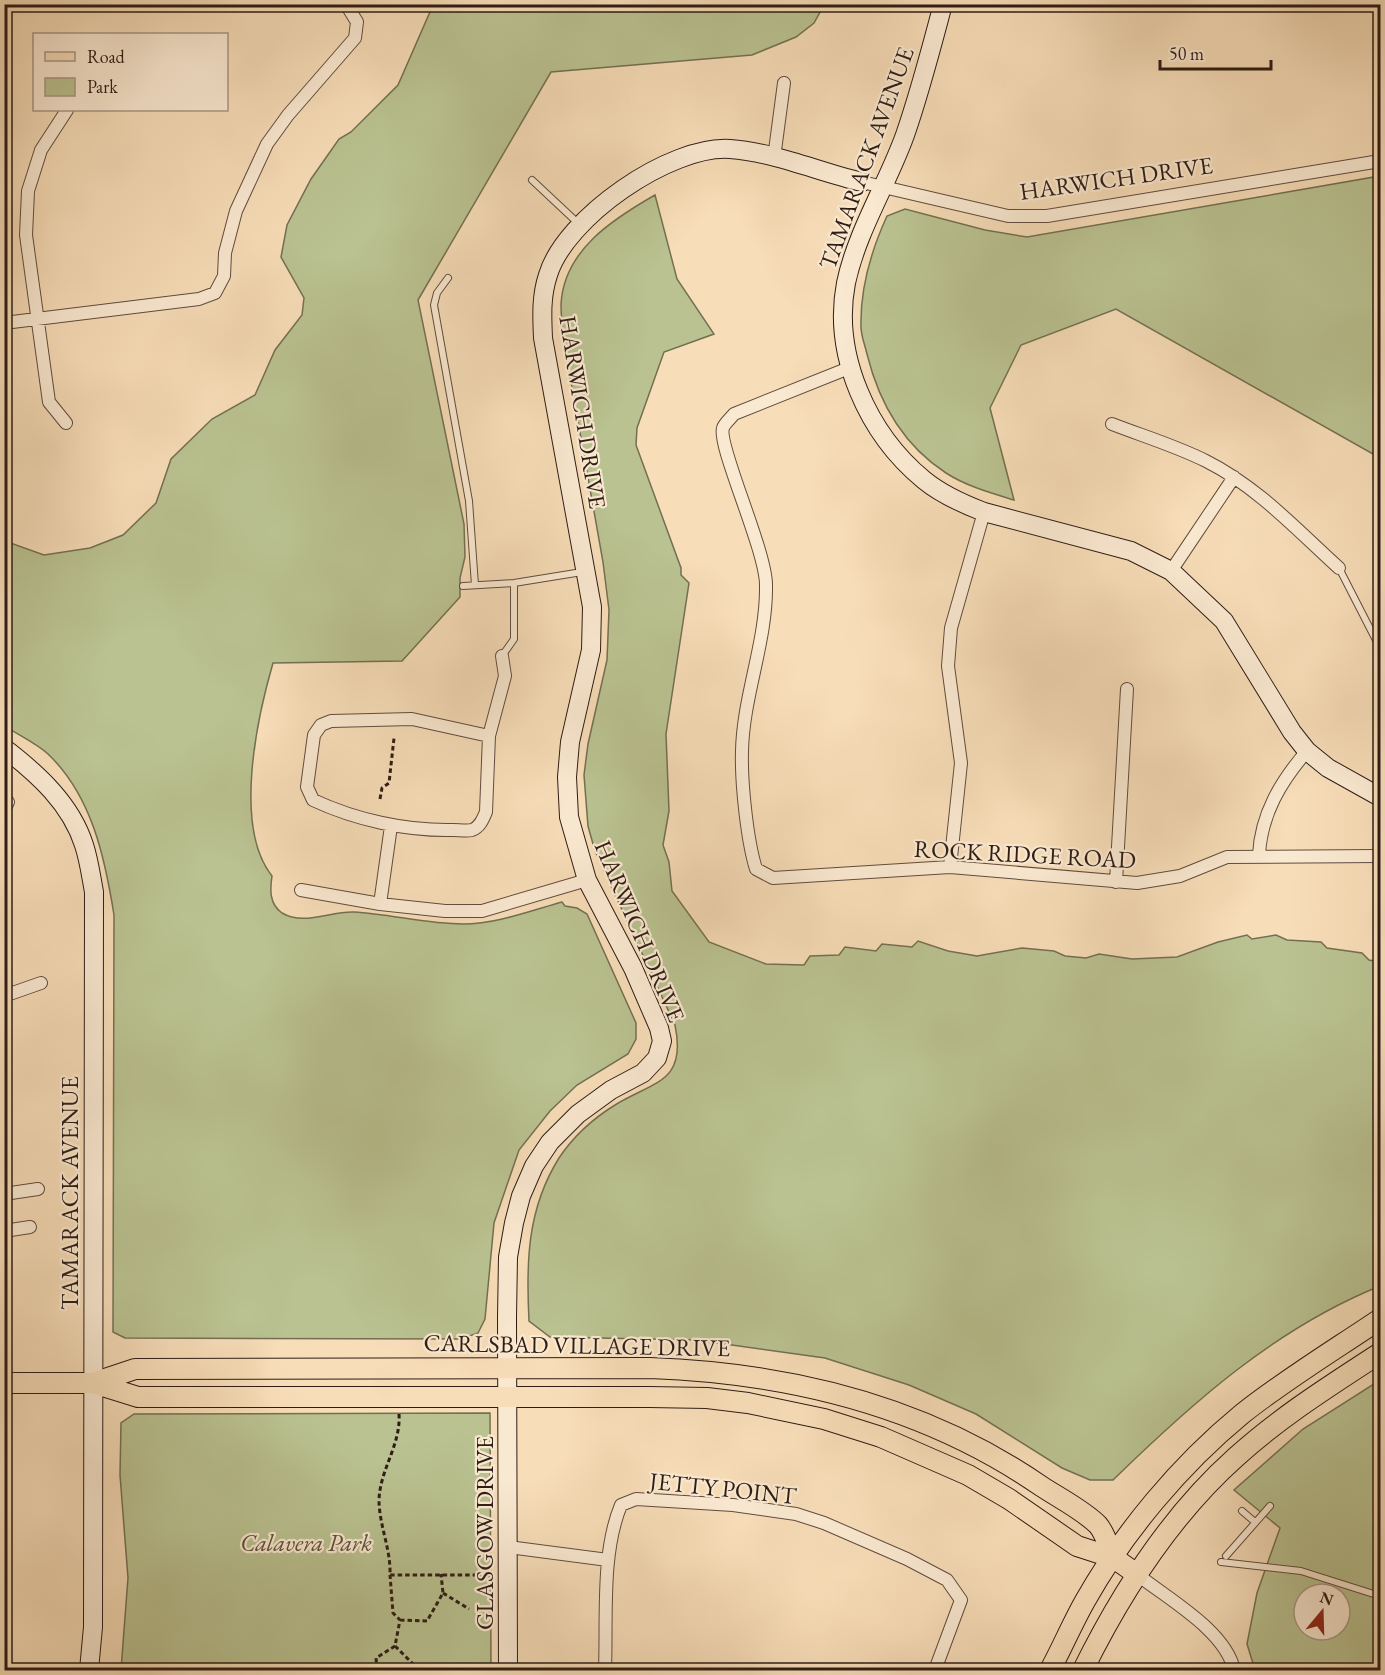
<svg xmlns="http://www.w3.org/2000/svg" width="1385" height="1675" font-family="'EB Garamond',serif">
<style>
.green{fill:#bac291;stroke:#746f53;stroke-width:1.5;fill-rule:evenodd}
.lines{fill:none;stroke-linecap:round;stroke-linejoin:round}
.lane-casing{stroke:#604c3e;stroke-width:8}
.street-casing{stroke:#604c3e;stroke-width:14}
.secondary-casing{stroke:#2e1c15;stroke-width:20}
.primary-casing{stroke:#2e1c15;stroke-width:22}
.path{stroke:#2e1c15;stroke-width:3;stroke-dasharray:4.5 3;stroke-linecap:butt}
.lane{stroke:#fae9d1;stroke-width:6}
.street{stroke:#fae9d1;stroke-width:12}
.secondary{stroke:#fae9d1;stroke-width:18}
.primary{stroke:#f7ddb8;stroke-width:20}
.labels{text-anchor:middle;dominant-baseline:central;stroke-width:4.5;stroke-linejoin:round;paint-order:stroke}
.street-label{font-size:24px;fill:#2e1c15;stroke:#fae9d1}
.park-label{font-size:24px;font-style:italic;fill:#584e3a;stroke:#fae9d1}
</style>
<rect width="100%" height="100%" fill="#f7ddb8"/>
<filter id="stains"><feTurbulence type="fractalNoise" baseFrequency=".00333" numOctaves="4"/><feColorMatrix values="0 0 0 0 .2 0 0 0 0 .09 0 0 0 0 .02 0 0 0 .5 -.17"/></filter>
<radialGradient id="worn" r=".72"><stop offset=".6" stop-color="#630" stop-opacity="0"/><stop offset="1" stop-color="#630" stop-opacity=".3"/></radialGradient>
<path class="green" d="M433 5H824L814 23 796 37 752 55 551 72 418 300 464 524 465 557 460 578V597L402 661 273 663C257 718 233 827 272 876 270 889 269 904 282 913 304 926 330 911 354 912 390 914 427 924 463 924 496 924 530 911 562 902L565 906 577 908 587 914 636 1023V1039L628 1054 577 1085 550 1111 519 1150 494 1223 485 1319 478 1333 461 1339 125 1338 113 1332 114 915C105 858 92 796 48 754 36 743 18 735 5 726V541L44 555 90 548 123 535 156 503 171 459 212 419 255 395 275 350 302 315 304 298 281 257 287 225 311 179 339 139 351 132 398 85Z
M1380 176V458L1116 309 1021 345 990 408 1014 500C991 493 966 486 946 473 903 445 879 403 867 354 865 345 861 336 861 327 860 288 871 251 887 216L905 209 985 230 1027 237Z
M655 195 677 279 714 334 664 352 637 428 636 445 681 568V575L689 583 666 734 669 811 663 845 669 862 672 891 709 942 766 964 804 965 810 956 839 955 845 947 876 951 882 944 912 947 918 941 948 951 977 956 1022 948 1054 951 1065 956 1086 958 1099 954 1132 959 1177 957 1218 942 1247 935 1252 939 1276 935 1287 940 1321 942 1327 948 1362 953 1369 960 1380 962V1286C1276 1328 1193 1402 1113 1480H1090L1062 1468 976 1414 909 1385 825 1358 696 1340 550 1337 529 1321C526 1263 527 1209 559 1158 573 1137 594 1118 615 1105 654 1081 687 1083 675 1025L595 851 588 826 584 775 588 744 607 660 609 610 603 562 563 337C562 326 561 315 561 304 564 250 613 219 655 195Z
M1380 1380V1670H1255L1247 1644 1257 1593 1280 1528 1234 1490 1303 1429ZM1304 1594H1340V1630H1304Z
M490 1413 491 1670H121L128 1578 120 1475 121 1423 134 1414Z"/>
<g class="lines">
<defs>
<path id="lane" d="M532 180 580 225
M448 278 437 293 434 305 469 501 475 585
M1339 568 1380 648
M463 586 514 583 582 572
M502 656 514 639V583
M1242 1511 1255 1522
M1226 1556 1270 1506
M1221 1562 1301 1571 1380 1596"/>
<path id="street" d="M774 158 784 83
M862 182 1008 216H1047L1380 161
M4 323 199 299 215 293 224 276 225 253 236 211 267 144 288 115 355 38 357 22 346 4
M849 368 734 414C731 418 724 424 723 428 717 445 766 550 766 585 767 641 743 696 742 751 741 782 747 840 756 869L773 878 950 867 1137 883 1180 876 1227 857 1380 856
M66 423 49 402 26 235 28 191 41 150 67 110
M1112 424C1143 436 1176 446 1206 461 1258 487 1298 531 1339 568
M1171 571 1234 477
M489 736 412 719 331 721 321 725 314 735 307 787 313 800C356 820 406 831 453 830 459 830 467 831 472 830 480 827 483 819 486 812L489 736 505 676 502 656
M4 810 8 802
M1259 855C1261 814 1281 781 1307 751
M950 867 961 763 948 666 951 628 984 512
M1116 882 1127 689
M301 890 380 904 445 911H482L587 880
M380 904 391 826
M4 996 41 983
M4 1194 38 1189
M4 1231 30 1227
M508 1547 608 1560
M1138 1575C1168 1599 1226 1631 1234 1670
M605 1670C607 1619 601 1553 621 1505L636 1499 733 1505 796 1514 824 1523 907 1559 947 1580 961 1600 935 1670"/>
<path id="secondary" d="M943 4C931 49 920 92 905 135 887 185 857 231 846 283 832 355 868 434 924 480 941 494 963 504 984 512L1131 551 1171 571 1224 621 1292 732 1307 751 1328 768 1380 797
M4 748C38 774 71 804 84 845 89 860 91 876 94 892L93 1627 89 1670
M508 1670 507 1317 508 1257 514 1223 521 1196 534 1166 550 1142 578 1114 611 1090 643 1073 657 1058 662 1041 659 1028 633 968 587 880 569 817 567 777 570 742 591 650 592 607 543 338C542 316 541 296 548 275 565 218 670 145 730 149 774 152 819 172 862 182"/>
<path id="primary" d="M4 1383H93L135 1369 650 1368C789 1373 925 1406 1041 1486 1059 1498 1083 1510 1098 1525 1105 1533 1109 1548 1114 1558
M93 1383 138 1397H649L707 1398 748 1403 824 1419 881 1437 968 1475 1009 1499 1077 1546 1114 1558 1138 1575
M1050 1670C1062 1648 1072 1624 1085 1601 1124 1532 1180 1465 1242 1414 1286 1379 1334 1350 1380 1319
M1083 1670C1121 1593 1171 1515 1236 1457 1280 1417 1331 1385 1380 1353"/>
</defs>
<use href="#lane" class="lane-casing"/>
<use href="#street" class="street-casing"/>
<use href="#secondary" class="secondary-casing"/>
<use href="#primary" class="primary-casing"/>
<path class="path" d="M380 799 382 788 389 783 394 738
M399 1414C401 1445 380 1469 379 1500 379 1525 391 1549 390 1575H493
M443 1593 469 1609
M400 1620 427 1621 443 1593 441 1574
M395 1646 419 1670
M377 1670 376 1658 395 1646 400 1620 393 1613 390 1575"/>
<use href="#lane" class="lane"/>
<use href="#street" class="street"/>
<use href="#secondary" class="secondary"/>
<use href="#primary" class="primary"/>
</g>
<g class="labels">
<g class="street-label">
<text transform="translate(866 158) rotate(-70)">TAMARACK AVENUE</text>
<text transform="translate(1116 178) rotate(-8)">HARWICH DRIVE</text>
<text transform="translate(583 412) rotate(81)">HARWICH DRIVE</text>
<text transform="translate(1025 854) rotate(3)">ROCK RIDGE ROAD</text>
<text transform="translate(640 931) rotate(67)">HARWICH DRIVE</text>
<text transform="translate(69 1193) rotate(-90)">TAMARACK AVENUE</text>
<text transform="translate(577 1345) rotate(1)">CARLSBAD VILLAGE DRIVE</text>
<text transform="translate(723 1488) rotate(6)">JETTY POINT</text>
<text transform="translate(484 1533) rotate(-90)">GLASGOW DRIVE</text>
</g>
<g class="park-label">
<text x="306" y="1542">Calavera Park</text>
</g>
</g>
<rect width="1385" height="1675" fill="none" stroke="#f7ddb8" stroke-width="24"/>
<rect x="6" y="6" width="1373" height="1663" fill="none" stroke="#2e1c15" stroke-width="3"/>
<rect x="12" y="12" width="1361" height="1651" fill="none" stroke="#2e1c15" stroke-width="1.5"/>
<rect x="33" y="33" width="195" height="78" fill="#fae9d1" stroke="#a89786" stroke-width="1.5"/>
<rect x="45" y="52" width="30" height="9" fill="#f7ddb8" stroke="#a89786" stroke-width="1.5"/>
<text x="87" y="63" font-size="18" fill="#2e1c15">Road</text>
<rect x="45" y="78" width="30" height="18" fill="#bac291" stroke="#a89786" stroke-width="1.5"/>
<text x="87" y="93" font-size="18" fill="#2e1c15">Park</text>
<g transform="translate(1322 1612) rotate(19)"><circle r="28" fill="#fae9d1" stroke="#a89786" stroke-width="1.5"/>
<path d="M0-4.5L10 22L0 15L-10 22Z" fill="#8f2418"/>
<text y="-9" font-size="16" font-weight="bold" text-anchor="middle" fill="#2e1c15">N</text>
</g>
<path d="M1160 60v9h111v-9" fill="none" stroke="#2e1c15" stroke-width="3"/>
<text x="1169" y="60" font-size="18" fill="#2e1c15" stroke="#fae9d1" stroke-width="4.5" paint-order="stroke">50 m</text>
<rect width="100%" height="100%" filter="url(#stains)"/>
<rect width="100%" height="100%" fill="url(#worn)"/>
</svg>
